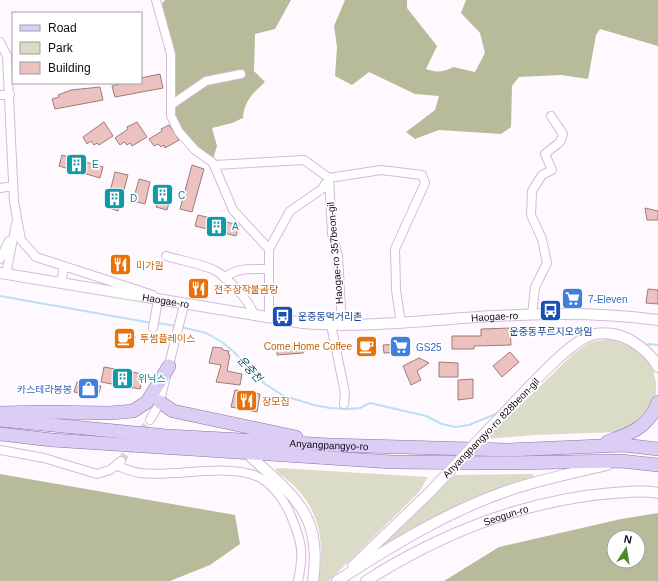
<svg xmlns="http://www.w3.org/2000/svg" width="658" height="581" font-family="Arial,'Noto Sans KR',sans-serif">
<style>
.green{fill:#dadcc7}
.forest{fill:#b8bb99;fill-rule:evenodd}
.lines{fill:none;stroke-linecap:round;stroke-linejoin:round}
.stream{stroke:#bae0f3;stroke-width:2}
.building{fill:#ebc2bf;stroke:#a07a76}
.minor-tunnel{stroke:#dbd5dc;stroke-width:8;stroke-dasharray:8 4;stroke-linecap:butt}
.minor-casing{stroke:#d4bad7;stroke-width:10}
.tertiary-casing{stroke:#d4bad7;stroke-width:12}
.primary-casing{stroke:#8673a2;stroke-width:14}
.minor{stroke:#fff;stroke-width:8}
.tertiary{stroke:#fff;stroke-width:10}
.primary{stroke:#dccdf5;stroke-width:13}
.tertiary-bridge-casing{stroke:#d4bad7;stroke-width:12;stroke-linecap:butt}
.tertiary-bridge{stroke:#fff;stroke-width:10}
.labels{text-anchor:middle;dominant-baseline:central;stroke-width:3.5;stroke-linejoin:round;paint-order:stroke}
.culture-label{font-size:10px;fill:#0d838f;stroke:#fff;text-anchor:start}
.street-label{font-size:10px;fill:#130a14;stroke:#fff}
.food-label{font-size:10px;fill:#c56008;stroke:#fff;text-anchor:start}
.shop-label{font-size:10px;fill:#366cbe;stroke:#fff;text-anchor:start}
.transit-label{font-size:10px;fill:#164399;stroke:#fff;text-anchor:start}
.water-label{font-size:11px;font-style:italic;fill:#004b65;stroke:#fff}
</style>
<rect width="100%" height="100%" fill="#fef9ff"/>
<path class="green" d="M611 339 625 342 637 349 648 361 653 370 656 382V394L652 407 645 418 619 432 534 435 486 439 573 354 590 342Z
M279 468 428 477 419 492 329 581H318C327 537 317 499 278 473L275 469Z
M533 474 534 478 377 552 375 550 455 475Z"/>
<path class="forest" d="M165 0H291L275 29 255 34 254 71 265 82C253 93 244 101 243 118L232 123 212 128 217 146 212 162 195 150 171 116V54L159 7Z
M345 0H407V8L437 46 426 69C435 73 445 72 453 67L475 72 485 53 480 33 461 13 466 0H658V46L600 29 596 35 588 79 561 75 519 77 512 86 511 127 501 134 439 130 415 139 406 132 435 110 439 96 415 94 369 72 352 85 335 76 337 47 334 26Z
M0 474 235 515 240 544 210 565 170 581H0Z
M658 513V581H444L499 547 621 519ZM614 537H638V561H614Z"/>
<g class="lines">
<path class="stream" d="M0 296 152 323
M157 323 176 326
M181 327 206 333 222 342 234 352 265 384 284 396 314 405 330 408 348 409 360 408 370 403 426 416 442 424 455 427 469 425 498 413
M648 344 658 345"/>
</g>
<path class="building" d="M160 74 163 88 115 97 112 86 119 84V83H141V78Z
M100 87 103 100 55 109 52 99 59 97 58 95 71 90Z
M104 122 113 136 99 145 97 143 94 145 91 141 87 144 83 137Z
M137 122 147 137 132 146 130 143 127 145 124 142 120 145 115 138 128 129 127 127Z
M169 125 179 140 165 148 164 145 161 147 158 144 154 146 149 139 162 131 161 129Z
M62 155 103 167 100 178 59 166Z
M192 165 204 169 192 212 180 209Z
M115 172 128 175 118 211 106 207Z
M139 179 150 182 145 204 133 201Z
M161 185 173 188 167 210 156 207Z
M645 208 658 211V220H647Z
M198 215 239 225 236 236 195 226Z
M648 289 658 290V304L646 303Z
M510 328 511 345 474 346V349H452V336H481V329Z
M116 333 135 336 134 343 115 339Z
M401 344 402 352 384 353 383 345Z
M303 346 305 350 303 353 277 355V347Z
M213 347 222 348 223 350 229 351 228 354 230 355 227 371 242 374 240 385 216 382 221 365 209 363Z
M510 352 519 362 502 377 493 366Z
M419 358 429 363 417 371 421 380 411 385 403 366Z
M439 362 458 363V377H439Z
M104 367 143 374 140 389 101 382Z
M473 379V398L458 400V380Z
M77 382 101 386 98 396 74 392Z
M235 390 260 394 257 412 231 407Z"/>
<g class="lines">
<path class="minor-tunnel" d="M121 461 150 420"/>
<defs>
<path id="minor" d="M156 0 171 54V116L179 132 195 150 212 162 214 165
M0 42 7 56 14 202 21 240 36 257 153 295
M0 95H10
M171 105 206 81 241 74
M329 178 381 170 422 175 425 183 395 249 396 290 401 323
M329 178 332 234 338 256 342 326
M0 188 13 186
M269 249 290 211 322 189 329 178
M166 256C182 261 199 263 214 270 227 276 251 302 254 316
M0 259 9 241
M6 274 16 224
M224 278C238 267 252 269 269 269
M61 283 64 266
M532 315 535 287 547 263 542 239 531 215 532 191 542 175 552 170 545 154 560 142 563 134 551 116
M269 318V249L233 210 214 165 304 160 329 178
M331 325 345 393 344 404
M153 328 158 300
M150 420 159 404 184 305 178 303
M0 450 44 458 97 474 110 470 121 461
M117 466C124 468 132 472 140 473 174 477 217 465 250 474 269 478 284 499 291 516 302 542 304 553 298 581"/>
<g id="tertiary">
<path id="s1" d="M0 273 303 323C376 329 447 317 519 315 565 313 612 314 658 320"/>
<path d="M490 428C511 407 567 342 591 335 604 331 619 334 630 340 642 347 652 355 658 367"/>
<path d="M248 454C293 496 323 513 313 581"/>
<path d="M353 566 431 491"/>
<path d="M337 581C390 547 445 513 504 492 538 480 573 473 607 465"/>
<path id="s2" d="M366 581C440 534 525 500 613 493 628 492 643 490 658 493"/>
</g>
<g id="primary">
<path d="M160 402 173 411 296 437"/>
<path d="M0 413 45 412 110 413 133 411 147 402 169 366"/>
<path id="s3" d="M0 420 167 436 331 445 508 450 624 445 658 449"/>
<path d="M0 434 52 440 392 462 507 463 621 461 658 465"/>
<path d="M607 442C630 434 649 427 658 402"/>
</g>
</defs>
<use href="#minor" class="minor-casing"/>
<use href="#tertiary" class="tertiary-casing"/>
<use href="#primary" class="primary-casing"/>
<use href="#minor" class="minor"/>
<use href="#tertiary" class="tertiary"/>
<use href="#primary" class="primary"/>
<defs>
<path id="tertiary-bridge" d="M431 491 490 428"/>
</defs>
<use href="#tertiary-bridge" class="tertiary-bridge-casing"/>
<use href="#tertiary-bridge" class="tertiary-bridge"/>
</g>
<defs>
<symbol id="building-square" viewBox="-11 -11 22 22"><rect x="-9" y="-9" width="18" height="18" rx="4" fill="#0f9aa8" stroke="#fff"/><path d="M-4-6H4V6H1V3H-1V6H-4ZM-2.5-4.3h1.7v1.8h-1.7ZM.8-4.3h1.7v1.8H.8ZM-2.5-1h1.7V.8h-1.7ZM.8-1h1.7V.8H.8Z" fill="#fff"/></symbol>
<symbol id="restaurant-square" viewBox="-11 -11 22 22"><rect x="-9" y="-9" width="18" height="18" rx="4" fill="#e8710a" stroke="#fff"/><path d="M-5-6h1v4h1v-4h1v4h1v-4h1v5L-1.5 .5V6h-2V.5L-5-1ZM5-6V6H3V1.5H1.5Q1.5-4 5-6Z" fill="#fff"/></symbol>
<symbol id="supermarket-square" viewBox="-11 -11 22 22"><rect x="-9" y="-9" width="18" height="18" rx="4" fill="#3f7fe0" stroke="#fff"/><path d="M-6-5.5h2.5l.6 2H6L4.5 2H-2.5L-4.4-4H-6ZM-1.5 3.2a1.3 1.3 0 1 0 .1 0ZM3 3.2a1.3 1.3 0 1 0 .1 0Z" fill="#fff"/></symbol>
<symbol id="bus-square" viewBox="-11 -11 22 22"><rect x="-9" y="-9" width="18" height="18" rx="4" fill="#1a4fb4" stroke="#fff"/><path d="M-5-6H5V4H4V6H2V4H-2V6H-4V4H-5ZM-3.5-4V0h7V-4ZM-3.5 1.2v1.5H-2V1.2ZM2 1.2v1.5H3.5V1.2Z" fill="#fff"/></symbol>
<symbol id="cafe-square" viewBox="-11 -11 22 22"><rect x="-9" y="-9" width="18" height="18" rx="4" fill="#e8710a" stroke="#fff"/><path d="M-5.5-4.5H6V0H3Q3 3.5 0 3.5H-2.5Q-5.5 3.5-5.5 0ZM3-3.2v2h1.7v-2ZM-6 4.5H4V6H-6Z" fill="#fff"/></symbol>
<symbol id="shop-square" viewBox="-11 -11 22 22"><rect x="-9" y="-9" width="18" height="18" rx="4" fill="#3f7fe0" stroke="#fff"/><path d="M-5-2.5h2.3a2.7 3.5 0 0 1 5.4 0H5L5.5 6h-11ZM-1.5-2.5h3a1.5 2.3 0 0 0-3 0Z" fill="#fff"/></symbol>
</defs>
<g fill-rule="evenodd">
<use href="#building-square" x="64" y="152" width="25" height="25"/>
<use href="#building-square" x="150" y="182" width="25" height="25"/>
<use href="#building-square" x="102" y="186" width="25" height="25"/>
<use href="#building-square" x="204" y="214" width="25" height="25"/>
<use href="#restaurant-square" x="108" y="252" width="25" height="25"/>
<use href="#restaurant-square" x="186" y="276" width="25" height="25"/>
<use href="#supermarket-square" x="560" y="286" width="25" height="25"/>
<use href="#bus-square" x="538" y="298" width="25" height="25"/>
<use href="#bus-square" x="270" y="304" width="25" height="25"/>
<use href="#cafe-square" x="112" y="326" width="25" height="25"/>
<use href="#cafe-square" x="354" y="334" width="25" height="25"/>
<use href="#supermarket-square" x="388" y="334" width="25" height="25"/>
<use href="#building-square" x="110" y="366" width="25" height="25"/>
<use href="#shop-square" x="76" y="376" width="25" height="25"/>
<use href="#restaurant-square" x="234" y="388" width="25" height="25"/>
</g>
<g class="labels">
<g class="culture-label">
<text x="92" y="164">E</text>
<text x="178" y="195">C</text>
<text x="130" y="198">D</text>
<text x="232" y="226">A</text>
<text x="138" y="378">위닉스</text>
</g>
<g class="street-label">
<text transform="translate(335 253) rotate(-95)">Haogae-ro 357beon-gil</text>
<text stroke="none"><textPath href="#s1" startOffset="168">Haogae-ro</textPath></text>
<text stroke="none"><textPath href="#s1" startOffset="499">Haogae-ro</textPath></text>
<text transform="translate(491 428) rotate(-46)">Anyangpangyo-ro 828beon-gil</text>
<text stroke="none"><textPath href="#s3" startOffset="330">Anyangpangyo-ro</textPath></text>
<text stroke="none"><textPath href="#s2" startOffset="155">Seogun-ro</textPath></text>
</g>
<g class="food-label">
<text x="136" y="265">미가원</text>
<text x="214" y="289">전주장작불곰탕</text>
<text x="140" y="338">투썸플레이스</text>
<text x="352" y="346" text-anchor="end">Come Home Coffee</text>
<text x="262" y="401">장모집</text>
</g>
<g class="shop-label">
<text x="588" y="299">7-Eleven</text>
<text x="416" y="347">GS25</text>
<text x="72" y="389" text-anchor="end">카스테라봉봉</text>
</g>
<g class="transit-label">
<text x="298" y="316">운중동먹거리촌</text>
<text x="551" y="331" text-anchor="middle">운중동푸르지오하임</text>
</g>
<g class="water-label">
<text transform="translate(250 369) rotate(47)">운중천</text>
</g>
</g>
<rect x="12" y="12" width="130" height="72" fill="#ffffff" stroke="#a19da1"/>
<rect x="20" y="25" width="20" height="6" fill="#dccdf5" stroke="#a19da1"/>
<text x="48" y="32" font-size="12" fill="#130a14">Road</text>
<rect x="20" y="42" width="20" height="12" fill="#dadcc7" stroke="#a19da1"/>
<text x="48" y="52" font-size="12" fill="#130a14">Park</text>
<rect x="20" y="62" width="20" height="12" fill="#ebc2bf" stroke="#a19da1"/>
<text x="48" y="72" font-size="12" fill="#130a14">Building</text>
<g transform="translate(626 549) rotate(12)"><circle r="19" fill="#ffffff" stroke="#a19da1"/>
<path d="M0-3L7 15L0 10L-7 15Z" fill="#4d8928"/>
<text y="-6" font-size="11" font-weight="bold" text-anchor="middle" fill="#130a14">N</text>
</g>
</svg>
